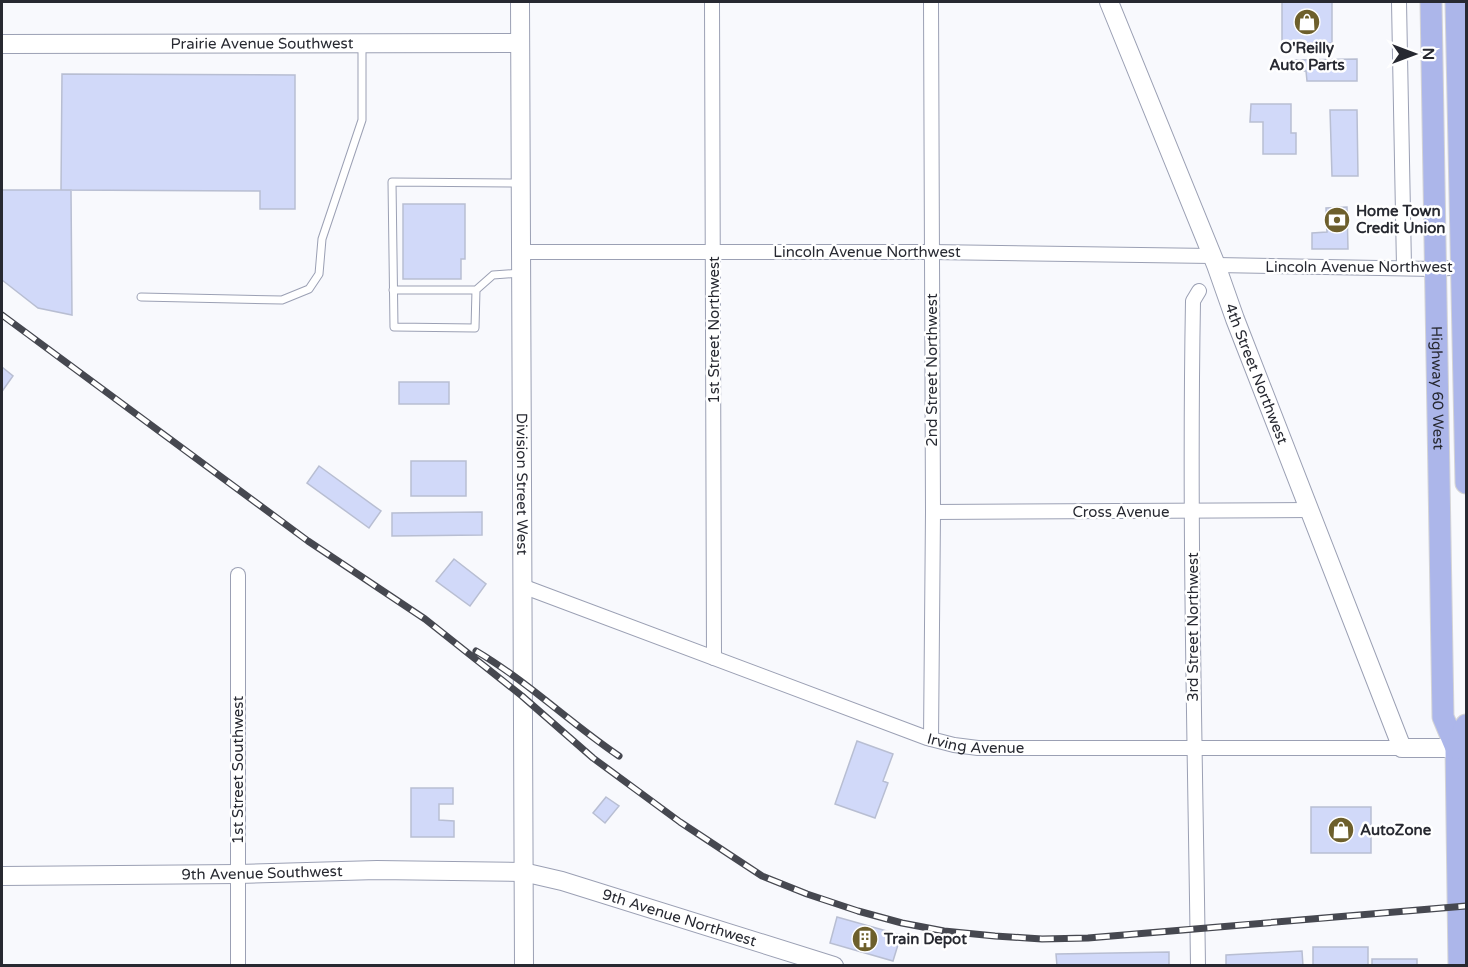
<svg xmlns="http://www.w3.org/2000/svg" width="1468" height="967" font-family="'Varela Round',sans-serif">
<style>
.building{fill:#d1d9f9;stroke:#b8bed2;stroke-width:1.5}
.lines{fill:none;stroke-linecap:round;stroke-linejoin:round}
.lane-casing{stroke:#9ba0b4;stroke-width:9}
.street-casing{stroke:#9ba0b4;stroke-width:16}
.secondary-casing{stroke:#9ba0b4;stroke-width:20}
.primary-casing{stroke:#d4d4d6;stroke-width:23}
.lane{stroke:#fff;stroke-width:7}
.street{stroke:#fff;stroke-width:14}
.secondary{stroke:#fff;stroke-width:18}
.primary{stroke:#acb6ea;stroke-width:21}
.rail-casing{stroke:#464850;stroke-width:7}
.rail{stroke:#fff;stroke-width:4.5;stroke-dasharray:14;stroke-linecap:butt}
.labels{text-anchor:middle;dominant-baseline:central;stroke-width:5;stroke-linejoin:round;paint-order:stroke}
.street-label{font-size:15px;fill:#272931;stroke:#fff}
.poi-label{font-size:15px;font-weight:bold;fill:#272931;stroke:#fff;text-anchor:start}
</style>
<rect width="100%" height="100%" fill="#f8f9fd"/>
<path class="building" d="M1282 2H1332V43H1282Z
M1357 59V81H1307L1306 71H1292V60Z
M62 74 295 75V209H260V191L61 190Z
M1251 104H1291V133H1296V154H1263V122H1250Z
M1330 110H1357L1358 176H1332Z
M2 190H71L72 315 38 308 2 280Z
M403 204H465V259H461V279H403Z
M1347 207 1348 249H1312V233L1327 232 1326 208Z
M2 367 13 376 3 390 2 389Z
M399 382H449V404H399Z
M411 461H466V496H411Z
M319 466 381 511 369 528 307 483Z
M482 512V535L392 536V513Z
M454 559 486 584 470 606 436 581Z
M857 741 893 754 883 781 888 783 875 818 835 804Z
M411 788H453V804H439V820L454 821V837H411Z
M606 797 619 806 605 823 593 813Z
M1311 807H1371V853H1311Z
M837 917 901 935 893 961 830 943Z
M1313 947H1368V966H1313Z
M1302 951 1303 966H1226V955Z
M1169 952V966H1057L1056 954Z
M1372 959H1417V966H1372Z"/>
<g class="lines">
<defs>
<path id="lane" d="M393 290H476L493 275 520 273
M476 290 475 328 394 327 392 182 519 183
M141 297 282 300 309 289 319 274 322 239 362 120V46"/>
<g id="street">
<path d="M712 2 714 658"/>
<path d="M1399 2 1404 267"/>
<path d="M521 252H931L1212 256"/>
<path d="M1216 265 1434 269 1466 267"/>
<path d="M933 512 1310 510"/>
<path d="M238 575V966"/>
<path id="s1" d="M522 586 927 738 954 745 978 748H1402"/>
<path d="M931 739 933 512 931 2"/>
<path d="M1198 966C1195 744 1189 522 1193 301L1199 291"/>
</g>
<g id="secondary">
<path id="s2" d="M520 2 524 966"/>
<path id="s3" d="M1109 2 1216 265 1235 319 1402 748H1456"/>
<path id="s4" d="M2 44 520 43"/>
<path id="s5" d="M2 876 238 874 377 870 523 872 562 881 834 966"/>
</g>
<g id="primary">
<path id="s6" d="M1431 2 1443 717 1456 748 1459 966"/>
<path d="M1456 2 1466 483"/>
<path d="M1456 748 1466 725"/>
</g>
</defs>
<use href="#lane" class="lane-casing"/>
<use href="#street" class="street-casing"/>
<use href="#secondary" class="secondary-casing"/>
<use href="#primary" class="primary-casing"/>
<use href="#lane" class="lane"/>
<use href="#street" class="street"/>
<use href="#secondary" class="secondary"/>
<use href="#primary" class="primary"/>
<defs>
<path id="rail" d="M2 315 308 541 425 619 522 696 593 758 680 822 762 876 807 894 858 911 902 923 944 931 995 936 1042 939 1088 938 1466 906
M476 651C527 681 570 723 619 756"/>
</defs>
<use href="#rail" class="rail-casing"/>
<use href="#rail" class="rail"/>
</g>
<defs>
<symbol id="shop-disc" viewBox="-11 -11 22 22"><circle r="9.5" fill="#6d5f2c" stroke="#fff"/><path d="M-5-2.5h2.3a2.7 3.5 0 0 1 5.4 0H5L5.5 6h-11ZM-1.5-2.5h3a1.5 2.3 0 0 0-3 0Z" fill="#fff"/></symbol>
<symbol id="bank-disc" viewBox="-11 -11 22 22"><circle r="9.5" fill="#6d5f2c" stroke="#fff"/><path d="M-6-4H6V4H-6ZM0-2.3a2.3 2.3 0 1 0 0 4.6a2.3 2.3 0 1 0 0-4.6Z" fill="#fff"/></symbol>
<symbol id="building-disc" viewBox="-11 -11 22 22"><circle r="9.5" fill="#6d5f2c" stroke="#fff"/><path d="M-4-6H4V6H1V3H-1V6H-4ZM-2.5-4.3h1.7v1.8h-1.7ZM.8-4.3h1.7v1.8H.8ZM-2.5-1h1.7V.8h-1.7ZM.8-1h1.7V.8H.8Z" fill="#fff"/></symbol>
</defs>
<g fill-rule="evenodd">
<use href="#shop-disc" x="1292" y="7" width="30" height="30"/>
<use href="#bank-disc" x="1322" y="205" width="30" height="30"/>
<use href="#shop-disc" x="1326" y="815" width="30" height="30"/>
<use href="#building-disc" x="850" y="924" width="30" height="30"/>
</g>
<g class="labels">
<g class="street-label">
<text stroke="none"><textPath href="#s4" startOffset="260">Prairie Avenue Southwest</textPath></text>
<text x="867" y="252">Lincoln Avenue Northwest</text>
<text x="1359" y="267">Lincoln Avenue Northwest</text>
<text transform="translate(714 330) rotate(-90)">1st Street Northwest</text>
<text transform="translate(932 370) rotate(-90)">2nd Street Northwest</text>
<text stroke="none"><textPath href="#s3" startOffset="400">4th Street Northwest</textPath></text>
<text stroke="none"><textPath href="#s6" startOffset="386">Highway 60 West</textPath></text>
<text stroke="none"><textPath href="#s2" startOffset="482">Division Street West</textPath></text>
<text x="1121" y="512">Cross Avenue</text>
<text transform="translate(1193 627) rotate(-90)">3rd Street Northwest</text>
<text stroke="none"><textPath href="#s1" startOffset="482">Irving Avenue</textPath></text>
<text transform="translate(238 770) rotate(-90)">1st Street Southwest</text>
<text stroke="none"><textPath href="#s5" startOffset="260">9th Avenue Southwest</textPath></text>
<text stroke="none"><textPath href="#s5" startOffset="684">9th Avenue Northwest</textPath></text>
</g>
<g class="poi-label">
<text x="1307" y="48" text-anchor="middle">O'Reilly<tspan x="1307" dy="17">Auto Parts</tspan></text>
<text x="1356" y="211">Home Town<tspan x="1356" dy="17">Credit Union</tspan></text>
<text x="1360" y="830">AutoZone</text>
<text x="884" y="939">Train Depot</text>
</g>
</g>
<rect width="1468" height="967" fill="none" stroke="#272931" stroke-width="6"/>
<g transform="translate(1414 54) rotate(90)" stroke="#ffffff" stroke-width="4.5" paint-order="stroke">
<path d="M0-4.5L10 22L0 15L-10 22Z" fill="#272931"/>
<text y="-9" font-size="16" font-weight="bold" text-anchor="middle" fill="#272931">N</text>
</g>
</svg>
